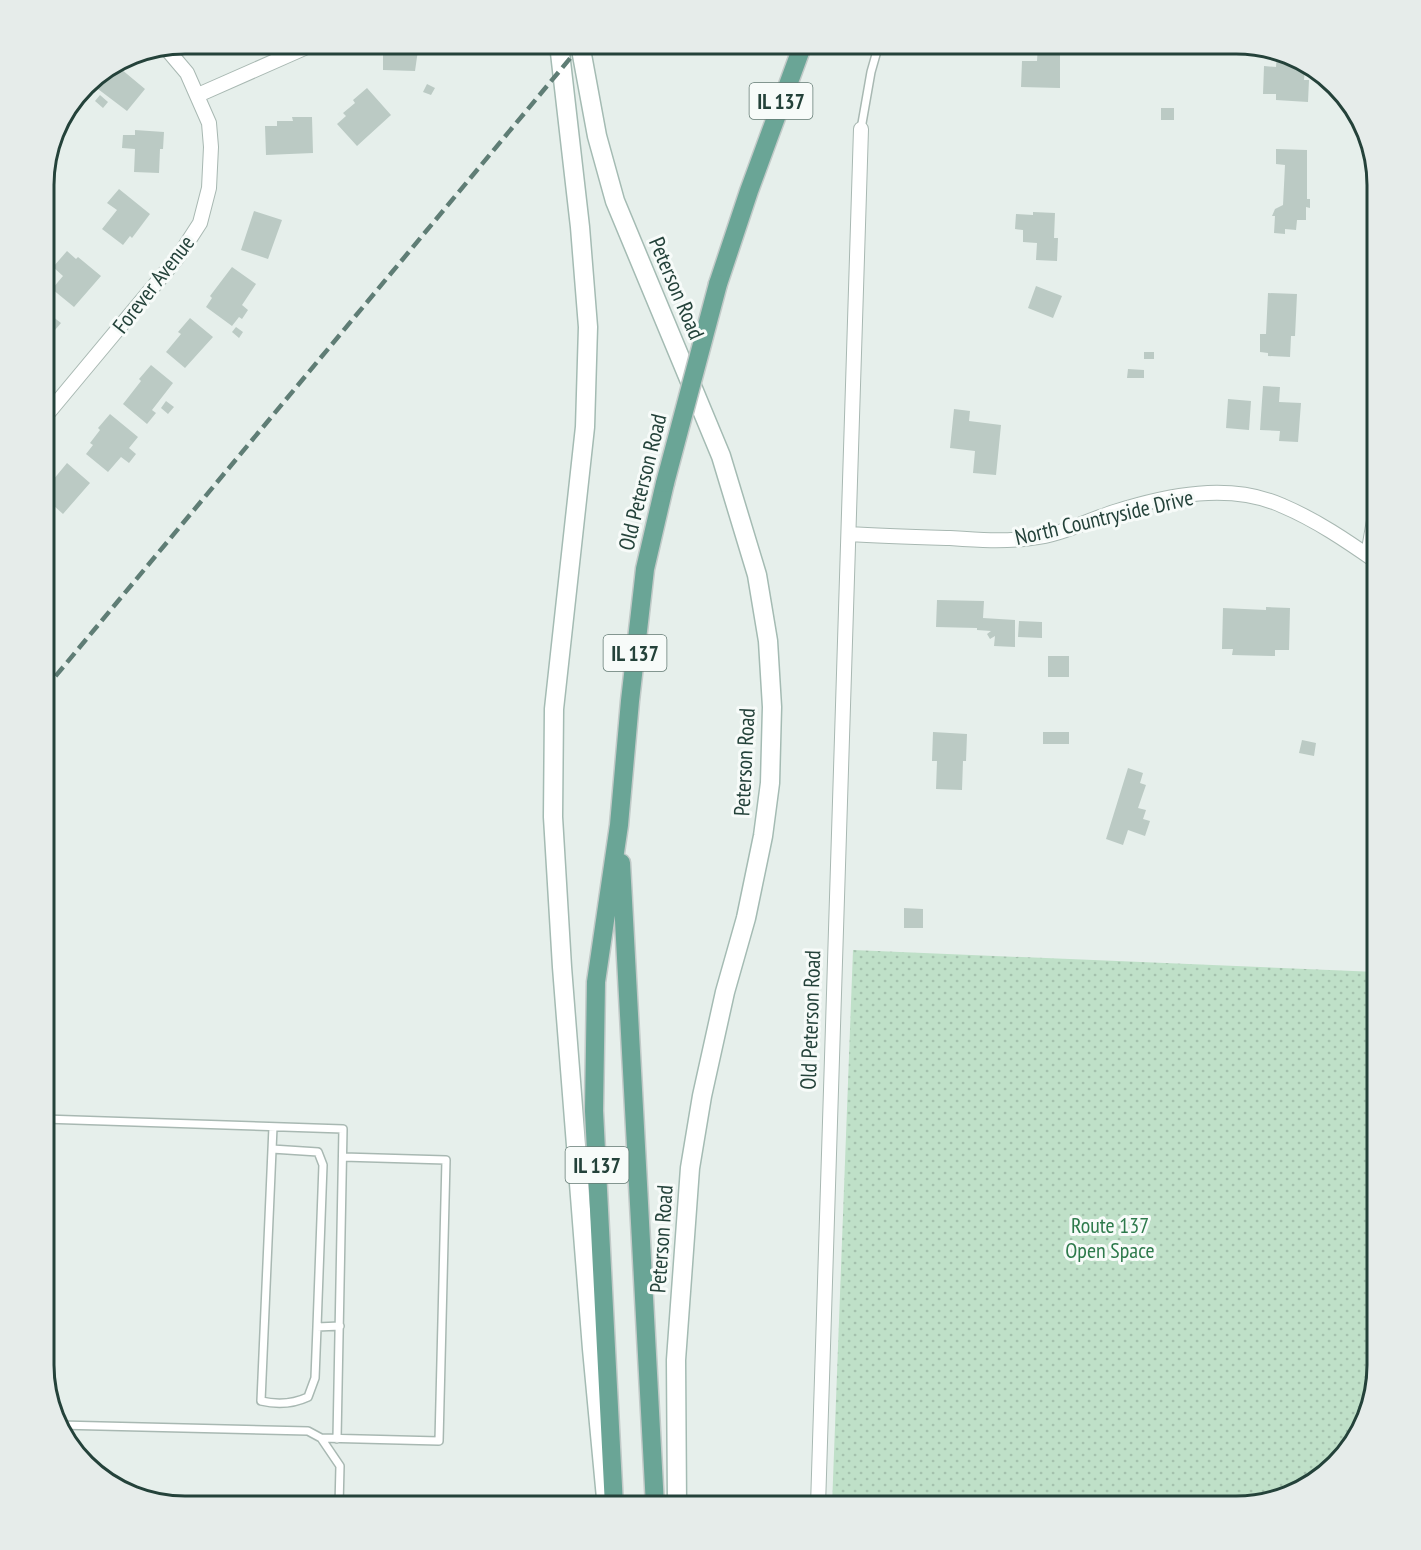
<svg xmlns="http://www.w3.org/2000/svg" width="1421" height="1550" font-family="'PT Sans Narrow',sans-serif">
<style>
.park{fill:url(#park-dots)}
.building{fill:#bbcac4}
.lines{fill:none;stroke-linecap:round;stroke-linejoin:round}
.service-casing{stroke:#a8b8b2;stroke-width:10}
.minor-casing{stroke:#a8b8b2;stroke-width:16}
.secondary-casing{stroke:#a4bbb3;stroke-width:21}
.primary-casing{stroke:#c2cac8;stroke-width:21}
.service{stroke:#fff;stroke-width:7}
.minor{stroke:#fff;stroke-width:14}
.secondary{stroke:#fff;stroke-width:18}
.primary{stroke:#6aa596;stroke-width:18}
.rail{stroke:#5f7d75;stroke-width:4.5;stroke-dasharray:12 6;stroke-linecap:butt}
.primary-bridge-casing{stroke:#c2cac8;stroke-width:21;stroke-linecap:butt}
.primary-bridge{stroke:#6aa596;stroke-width:18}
.labels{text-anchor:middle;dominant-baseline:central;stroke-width:6;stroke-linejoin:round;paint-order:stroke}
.shield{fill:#f7fbf9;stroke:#637a73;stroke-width:1.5}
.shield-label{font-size:21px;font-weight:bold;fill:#24423a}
.street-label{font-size:22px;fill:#24423a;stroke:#f7fbf9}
.park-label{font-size:22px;fill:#2d7a4b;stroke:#f7fbf9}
.rim{fill:none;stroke:#24423a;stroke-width:3}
</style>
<defs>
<pattern id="park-dots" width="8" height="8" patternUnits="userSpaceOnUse" patternTransform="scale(1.5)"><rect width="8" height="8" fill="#bfe0c8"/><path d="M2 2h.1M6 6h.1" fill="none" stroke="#a4c1ad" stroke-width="1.8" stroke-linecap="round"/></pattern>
</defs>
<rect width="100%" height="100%" fill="#e6efeb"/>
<path class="park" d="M853 950 1377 972V1365L1363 1427 1322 1477 1282 1499 1236 1506H832Z"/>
<path class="building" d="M383 44H410V50H418L415 71 383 70Z
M1038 44H1060V88L1021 87 1022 61H1037Z
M1277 52 1299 58 1310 68H1305L1304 80H1309L1308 102 1276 100V94H1263L1264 66 1276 67Z
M115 64 145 89 127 111 94 86 109 68Z
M427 84 435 88 431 95 423 92Z
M367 88 391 115 357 146 337 124 346 116 343 113 355 103 353 100Z
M100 95 108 102 103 108 95 101Z
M1161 108H1174V120H1161Z
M292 117H312L313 153 266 155 265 126H277V121H293Z
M135 130 164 132 163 149H160L159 173 134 172 135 149 122 148 123 135H135Z
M1276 149 1307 150V199H1310V208L1306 207V220H1297L1296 230 1285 229V234L1274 233 1275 216H1272L1275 209 1283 205 1285 165 1276 164Z
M119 189 150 214 132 238 130 236 123 245 102 229 117 210 107 203Z
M254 211 282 220 268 259 241 250Z
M1033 212 1055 213 1054 238H1058L1057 261 1036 260 1037 243 1023 242V230L1015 229 1016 214 1033 215Z
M67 251 76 259 78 257 101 276 74 307 52 289 63 276 53 267Z
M232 267 256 284 242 305 248 310 242 319 239 317 232 326 206 307 212 298 210 296Z
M1036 286 1062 296 1053 318 1028 308Z
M1268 293 1297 294 1295 336H1291L1290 357 1268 356V353L1260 352V334H1266Z
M44 310 61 323 49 337 46 335 44 337Z
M190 318 213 337 185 368 166 352 181 334 178 332Z
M236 327 243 332 239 338 232 332Z
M1144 352H1154V359H1144Z
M151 365 173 383 152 410 156 413 147 424 123 404 141 381 139 379Z
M1128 369 1144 370V378H1127Z
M1263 386 1280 387 1279 402 1301 403 1298 442 1279 441 1280 431 1260 430Z
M1228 399 1251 401 1249 430 1226 428Z
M166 401 174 407 168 414 161 408Z
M954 409 970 411 969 421 1001 425 996 475 973 473 975 451 950 448Z
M110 414 138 437 129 448 136 454 129 463 121 457 108 472 86 454 93 445 90 443 100 430 98 428Z
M67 463 90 483 63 514 44 497V495L50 488 48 486Z
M937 600 984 601 983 618 1015 620V647L994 646 995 636 990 639 987 634 991 631 977 630V628L936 627Z
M1266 607 1290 608 1289 650H1275V656L1232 655 1233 649H1222L1223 608 1266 610Z
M1019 621 1042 622V638L1018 637Z
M1048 656H1069V677H1048Z
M933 732 967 734 966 761H963L962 790 936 789 937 761H932Z
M1043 732H1069V744H1043Z
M1302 740 1316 743 1314 756 1299 753Z
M1369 763 1377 764V792L1367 791Z
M1128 768 1143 773 1140 783 1146 785 1138 808 1146 810 1143 819 1150 821 1145 836 1128 830 1123 845 1106 839Z
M904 908 923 909V928H904Z"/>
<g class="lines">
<defs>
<path id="service" d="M861 129 871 72 879 44
M44 1119 343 1129 337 1439
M273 1127 261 1401C278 1405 293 1404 308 1397L315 1378 317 1327 340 1326
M272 1149 318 1152 323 1165 317 1327
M59 1425 308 1431 321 1438 340 1466 339 1506
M321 1438 439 1441 446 1160 343 1157"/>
<path id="minor" d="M198 95 309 46
M44 418 178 257 200 223 209 188 211 147 209 123 187 73 165 47
M849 534C882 536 916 537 949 538 977 540 1004 542 1031 538 1061 535 1086 521 1114 512 1167 495 1230 482 1283 506 1316 520 1347 541 1377 562
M1368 555 1376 509 1377 458
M818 1506 861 129"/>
<path id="secondary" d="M559 44 580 227 588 327 585 427 554 709 553 817 562 967 592 1349 606 1498
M580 44 597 136 615 201 721 456 757 575 768 641 772 707 770 783 763 836 746 918 725 992 702 1096 690 1168 676 1360 677 1506"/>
<path id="primary" d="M718 284 749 191 803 44
M621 863 655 1506
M614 1506 594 1111 596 982 619 825 630 701 645 569 665 483"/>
</defs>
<use href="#service" class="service-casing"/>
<use href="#minor" class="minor-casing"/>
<use href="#secondary" class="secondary-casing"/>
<use href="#primary" class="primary-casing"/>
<use href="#service" class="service"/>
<use href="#minor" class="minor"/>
<use href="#secondary" class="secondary"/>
<use href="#primary" class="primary"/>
<path class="rail" d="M44 690 582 44"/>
<defs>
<path id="primary-bridge" d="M665 483 718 284"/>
</defs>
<use href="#primary-bridge" class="primary-bridge-casing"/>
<use href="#primary-bridge" class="primary-bridge"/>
</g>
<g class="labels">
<g class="shield">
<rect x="749.5" y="83" width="63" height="36" rx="4.5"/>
<rect x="603.5" y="635" width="63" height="36" rx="4.5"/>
<rect x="565.5" y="1147" width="63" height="36" rx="4.5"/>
</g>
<g class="shield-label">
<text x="781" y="101">IL 137</text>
<text x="635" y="653">IL 137</text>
<text x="597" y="1165">IL 137</text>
</g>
<g class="street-label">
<text transform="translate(153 284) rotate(-52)">Forever Avenue</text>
<text transform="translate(677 288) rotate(67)">Peterson Road</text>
<text transform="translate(642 482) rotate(-76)">Old Peterson Road</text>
<text transform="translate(1104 517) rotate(-13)">North Countryside Drive</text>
<text transform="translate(744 762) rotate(-87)">Peterson Road</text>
<text transform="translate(810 1020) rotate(-88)">Old Peterson Road</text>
<text transform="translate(661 1239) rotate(-86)">Peterson Road</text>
</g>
<g class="park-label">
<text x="1110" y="1225">Route 137<tspan x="1110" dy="25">Open Space</tspan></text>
</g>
</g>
<path d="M0 0H1421V1550H0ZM185 54H1236A131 131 0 0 1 1367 185V1365A131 131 0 0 1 1236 1496H185A131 131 0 0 1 54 1365V185A131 131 0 0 1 185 54Z" fill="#e6ecea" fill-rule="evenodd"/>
<path class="rim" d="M185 54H1236A131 131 0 0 1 1367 185V1365A131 131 0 0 1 1236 1496H185A131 131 0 0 1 54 1365V185A131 131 0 0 1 185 54Z"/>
</svg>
